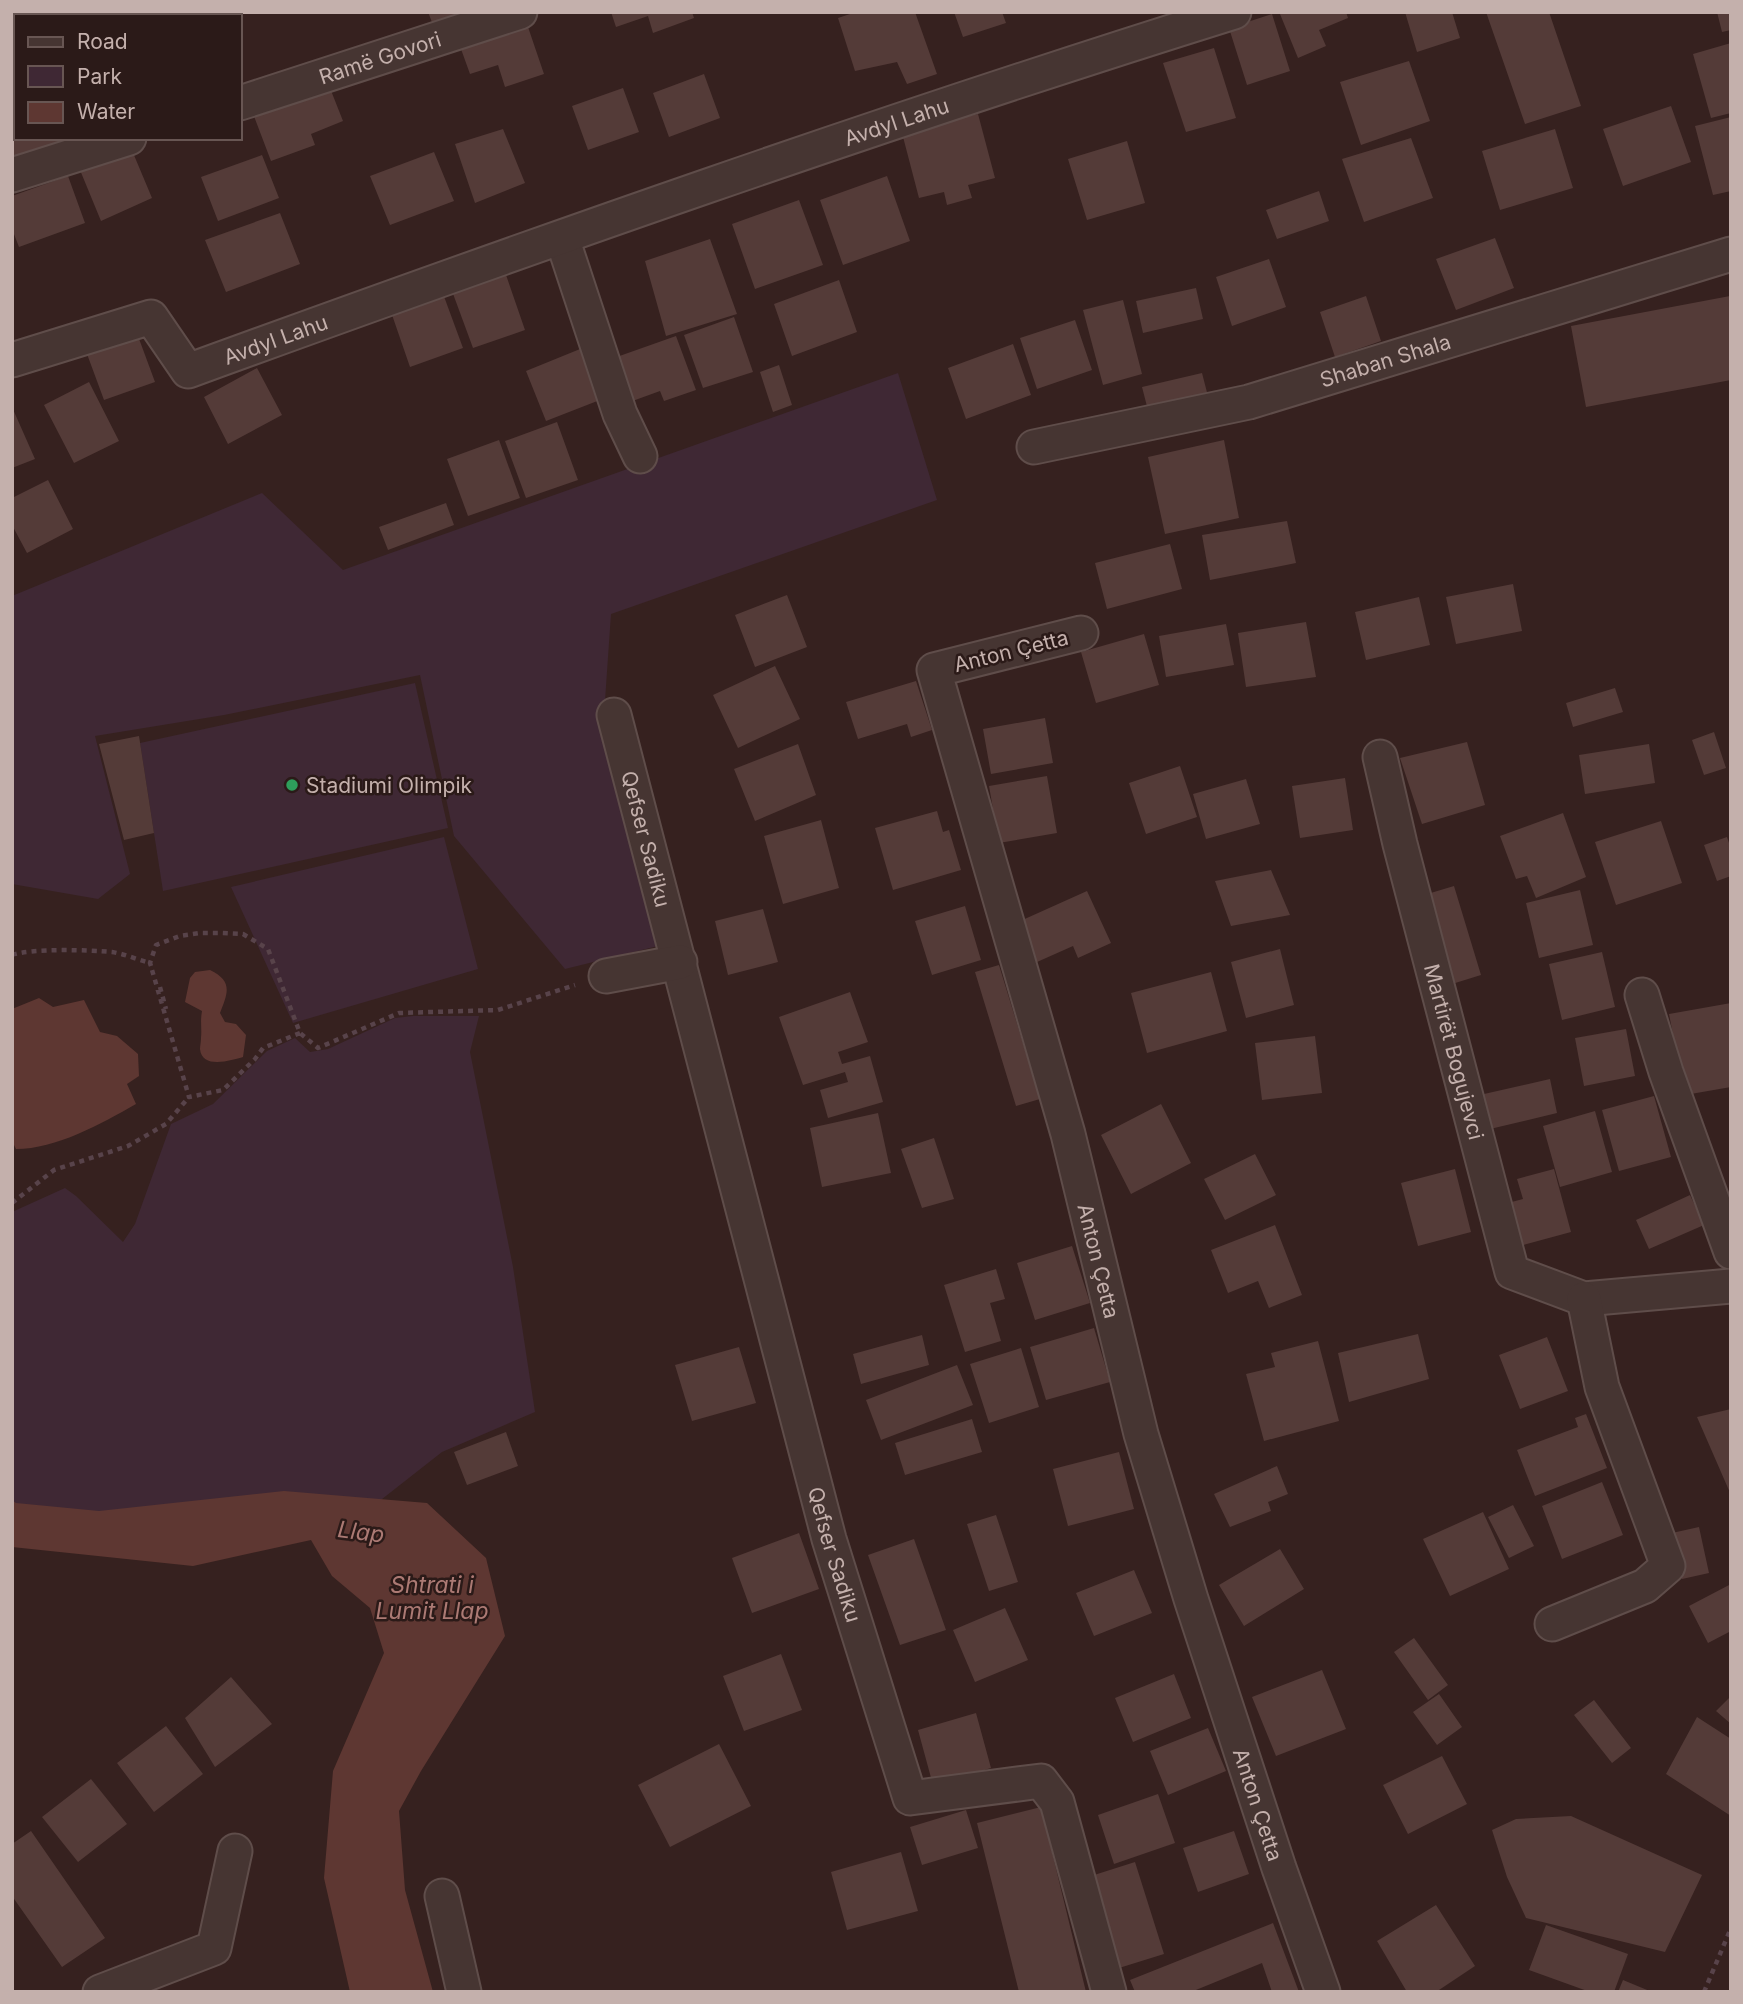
<svg xmlns="http://www.w3.org/2000/svg" width="1743" height="2004" font-family="Inter,sans-serif">
<style>
.green{fill:#3f2834}
.water{fill:#5e3732}
.building{fill:#543b38}
.lines{fill:none;stroke-linecap:round;stroke-linejoin:round}
.street-casing{stroke:#5f4d4a;stroke-width:37}
.path{stroke:#58434a;stroke-width:4.5;stroke-dasharray:5 5;stroke-linecap:butt}
.street{stroke:#463532;stroke-width:33}
.leisure-dot{fill:#2e9e5b;stroke:#2b1a18;stroke-width:2.5}
.labels{text-anchor:middle;dominant-baseline:central;stroke-width:5;stroke-linejoin:round;paint-order:stroke}
.street-label{font-size:21px;fill:#c4b0ac;stroke:#2b1a18}
.poi-label{font-size:21px;fill:#c4b0ac;stroke:#2b1a18;text-anchor:start}
.water-label{font-size:23px;font-style:italic;fill:#ac7a74;stroke:#2b1a18}
</style>
<rect width="100%" height="100%" fill="#36211f"/>
<path class="green" d="M898 373 937 500 611 614 604 715 662 945 565 969 454 836 420 675 224 715 95 736 130 874 98 899 12 884V596L262 493 343 570Z
M415 683 448 828 163 891 140 743Z
M444 837 478 969 293 1023 231 887Z
M413 1016H479L470 1052 513 1267 535 1412 442 1452 377 1503 12 1518V1212L65 1188 76 1196 123 1242 135 1224 171 1124 213 1104 267 1051 295 1038 310 1052 328 1049 395 1018Z"/>
<path class="water" d="M210 970C233 981 228 993 220 1013L225 1022 236 1024 246 1035 243 1057C232 1060 202 1070 200 1049 200 1046 201 1042 201 1038 202 1028 200 1022 202 1011L185 1002 190 978 195 972Z
M39 998 53 1007 84 1000 100 1032 117 1036 138 1054 139 1076 127 1084 136 1104C101 1124 56 1149 16 1149L12 1141V1009Z
M284 1491 427 1503 486 1558 505 1636 421 1771 399 1811 405 1890 433 1992H350L324 1878 333 1771 384 1653 370 1608 332 1576 311 1540 193 1566 12 1547V1500L16 1503 99 1511Z"/>
<path class="building" d="M428 12H478L435 30Z
M611 12H692L694 18 653 33 648 16 616 27Z
M856 12H915L937 74 907 84 897 62 855 71 838 18Z
M954 12H1002L1006 23 963 37Z
M1285 12H1346L1348 18 1319 30 1326 46 1298 58 1280 14Z
M1405 12H1452L1460 38 1417 52Z
M1486 12H1549L1581 106 1525 124Z
M1717 12H1731V30L1722 32Z
M1272 14 1290 71 1247 85 1229 28Z
M528 27 544 74 505 87 498 65 470 74 461 49Z
M1731 43V113L1711 118 1693 54Z
M1214 48 1236 118 1186 132 1163 63Z
M1409 61 1430 121 1361 145 1340 82Z
M704 74 720 118 669 137 653 93Z
M328 83 343 121 311 134 315 145 271 161 252 111Z
M623 88 639 132 588 150 572 106Z
M16 90V138H60L63 149 12 164V91Z
M1671 106 1691 162 1623 186 1603 129Z
M978 114 995 178 968 185 972 198 947 205 944 192 919 198 902 133Z
M1731 117V191L1713 195 1695 126Z
M503 129 525 183 475 203 455 144Z
M1555 129 1573 188 1500 210 1482 151Z
M1411 138 1433 198 1364 222 1342 159Z
M1127 141 1145 203 1087 220 1068 159Z
M131 148 152 198 101 221 80 170Z
M434 152 454 201 390 225 370 176Z
M262 155 279 198 218 221 201 177Z
M68 176 85 223 19 247 12 229V196Z
M887 176 910 241 843 265 820 200Z
M1319 191 1329 221 1277 239 1266 210Z
M799 200 823 265 755 289 732 224Z
M280 213 300 264 226 292 205 240Z
M1495 238 1514 288 1456 310 1436 259Z
M710 239 737 314 666 336 645 261Z
M1269 259 1286 307 1232 326 1216 277Z
M505 272 525 330 473 348 452 291Z
M839 280 857 332 792 356 774 304Z
M1196 288 1203 319 1143 333 1136 301Z
M442 291 463 348 410 367 390 309Z
M1366 296 1381 341 1335 357 1320 312Z
M1730 296 1731 380 1586 407 1571 326Z
M1123 300 1142 374 1103 385 1083 310Z
M734 317 753 372 703 388 684 335Z
M1075 320 1092 370 1037 389 1020 338Z
M138 336 155 382 104 400 87 354Z
M676 336 696 390 664 401 660 391 627 403 611 359Z
M1013 344 1031 395 966 419 948 368Z
M585 347 605 398 546 421 526 371Z
M779 365 792 405 773 412 760 372Z
M257 368 282 415 228 444 204 397Z
M1202 373 1210 404 1150 418 1142 387Z
M89 382 119 441 74 463 44 405Z
M12 407 35 459 12 468Z
M557 422 578 480 526 498 505 441Z
M499 440 520 498 468 516 447 459Z
M1224 440 1239 518 1165 534 1148 457Z
M48 480 73 529 27 553 12 525V498Z
M446 503 454 525 388 550 379 527Z
M1287 521 1296 563 1210 580 1202 535Z
M1170 544 1182 589 1107 609 1095 563Z
M1513 584 1522 631 1456 644 1446 597Z
M787 595 807 647 755 667 735 615Z
M1419 597 1430 645 1366 660 1355 612Z
M1306 622 1316 677 1246 687 1238 633Z
M1226 624 1234 665 1166 677 1159 636Z
M1144 634 1159 685 1096 703 1081 652Z
M775 666 800 719 738 748 713 695Z
M916 681 932 730 911 737 907 724 858 739 846 702Z
M1615 688 1623 712 1573 727 1566 703Z
M1045 718 1053 763 991 774 983 729Z
M1714 732 1726 768 1704 775 1692 740Z
M139 736 154 833 124 840 99 744Z
M1467 742 1485 805 1422 824 1400 758Z
M798 744 816 795 755 821 734 769Z
M1649 744 1655 783 1585 794 1579 755Z
M1180 766 1197 817 1146 834 1129 783Z
M1047 776 1057 833 999 843 989 786Z
M1345 778 1353 830 1300 838 1292 786Z
M1246 779 1260 824 1206 839 1193 794Z
M937 811 943 832 949 830 961 870 893 890 875 828Z
M1563 813 1586 877 1536 898 1527 876 1516 879 1500 836Z
M821 820 839 888 783 904 764 836Z
M1661 821 1682 883 1616 905 1595 842Z
M1727 837 1731 849V876L1717 881 1704 845Z
M1271 870 1290 915 1231 926 1215 881Z
M1454 886 1481 975 1452 984 1424 895Z
M1580 890 1593 945 1539 958 1526 903Z
M1087 891 1111 943 1078 958 1073 946 1037 962 1018 922Z
M965 906 981 960 932 975 915 921Z
M763 909 778 962 728 975 715 921Z
M1280 949 1294 1005 1246 1018 1231 962Z
M1602 952 1615 1007 1562 1020 1549 964Z
M999 965 1040 1099 1016 1106 975 972Z
M1211 972 1227 1031 1147 1053 1131 993Z
M850 992 868 1042 838 1052 842 1064 870 1056 883 1102 828 1118 820 1090 848 1082 845 1072 803 1085 779 1017Z
M1731 1003V1087L1685 1095 1669 1014Z
M1626 1029 1635 1076 1584 1086 1575 1038Z
M1315 1036 1322 1093 1262 1100 1255 1043Z
M1550 1079 1557 1113 1490 1129 1484 1094Z
M1654 1096 1671 1157 1619 1171 1602 1110Z
M1161 1104 1191 1163 1131 1194 1101 1135Z
M1595 1111 1612 1172 1560 1187 1543 1126Z
M878 1113 891 1173 822 1187 810 1128Z
M934 1138 954 1199 922 1208 901 1149Z
M1255 1154 1276 1195 1225 1220 1204 1179Z
M1455 1169 1471 1232 1418 1246 1401 1183Z
M1554 1169 1571 1232 1516 1247 1504 1204 1523 1199 1517 1179Z
M1690 1195 1704 1225 1649 1249 1636 1220Z
M1275 1225 1302 1295 1269 1308 1258 1281 1228 1293 1211 1250Z
M1072 1246 1090 1303 1035 1320 1017 1263Z
M996 1269 1005 1299 990 1303 1001 1341 965 1352 944 1285Z
M1094 1328 1110 1382 1046 1400 1030 1347Z
M1418 1334 1429 1379 1349 1402 1338 1353Z
M922 1335 929 1365 861 1384 853 1354Z
M1547 1337 1568 1391 1520 1409 1499 1355Z
M1318 1341 1339 1421 1264 1441 1246 1374 1275 1367 1271 1353Z
M739 1347 756 1403 692 1421 675 1365Z
M1021 1348 1039 1407 989 1423 970 1364Z
M957 1365 973 1405 881 1440 866 1400Z
M1731 1409V1495L1697 1417Z
M1586 1414 1607 1468 1535 1496 1517 1450 1578 1427 1575 1418Z
M972 1419 982 1452 905 1475 895 1443Z
M506 1432 518 1466 467 1485 454 1452Z
M1119 1452 1134 1509 1068 1526 1053 1469Z
M1277 1466 1288 1494 1268 1502 1271 1511 1230 1527 1214 1494Z
M1602 1482 1623 1535 1562 1559 1542 1506Z
M1513 1505 1534 1546 1509 1558 1488 1517Z
M1483 1512 1509 1569 1450 1596 1423 1539Z
M996 1515 1018 1582 989 1591 967 1524Z
M1699 1527 1709 1573 1682 1579 1672 1533Z
M799 1533 819 1589 752 1613 732 1558Z
M914 1539 946 1630 900 1645 868 1555Z
M1280 1549 1304 1589 1244 1626 1219 1585Z
M1134 1570 1152 1613 1094 1636 1076 1593Z
M1731 1584V1631L1708 1643 1689 1606Z
M1005 1608 1028 1660 975 1682 953 1630Z
M1414 1638 1448 1685 1428 1700 1394 1652Z
M781 1654 802 1710 744 1731 723 1676Z
M1322 1670 1346 1729 1276 1756 1252 1697Z
M1174 1674 1191 1718 1133 1742 1115 1698Z
M231 1677 272 1724 215 1767 185 1718Z
M1439 1694 1462 1727 1437 1745 1413 1712Z
M1731 1696V1724L1716 1711Z
M1594 1700 1631 1748 1612 1763 1574 1715Z
M976 1713 991 1768 933 1785 918 1730Z
M1697 1717 1731 1739V1816L1666 1774Z
M166 1726 203 1774 154 1812 117 1763Z
M1208 1728 1226 1771 1168 1795 1150 1751Z
M719 1744 751 1806 670 1847 638 1785Z
M1442 1756 1467 1804 1408 1834 1383 1785Z
M91 1779 127 1824 78 1862 42 1817Z
M1158 1794 1175 1843 1114 1864 1098 1815Z
M1041 1807 1086 1992H1019L977 1823Z
M966 1810 978 1848 922 1865 910 1827Z
M1571 1816 1702 1875 1665 1952 1526 1918 1507 1877 1492 1830 1516 1819Z
M31 1831 105 1938 62 1967 12 1896V1844Z
M1234 1831 1249 1874 1198 1892 1183 1848Z
M901 1852 918 1911 847 1930 831 1872Z
M1135 1862 1164 1954 1119 1968 1091 1876Z
M1436 1905 1475 1966 1436 1992H1407L1377 1941Z
M1273 1923 1299 1992H1272L1262 1963 1191 1992H1135L1130 1980Z
M1546 1925 1628 1954 1614 1992H1590L1529 1970Z
M1623 1980 1652 1992H1618Z"/>
<g class="lines">
<defs>
<g id="street">
<path id="s1" d="M240 103 520 12"/>
<path d="M12 175 129 138"/>
<path d="M562 238 620 414 640 456"/>
<path id="s2" d="M12 360 151 317 188 371C534 245 882 122 1234 12"/>
<path id="s3" d="M1034 447 1249 402 1731 254"/>
<path id="s4" d="M1081 633 934 670 1068 1134 1141 1434 1191 1599 1279 1868 1323 1992"/>
<path id="s5" d="M614 715 829 1539 910 1798 1041 1781 1057 1802 1109 1992"/>
<path id="s6" d="M1380 757 1400 844 1512 1272 1584 1299 1731 1286"/>
<path d="M606 976 680 962"/>
<path d="M1642 995 1666 1072 1731 1252"/>
<path d="M1552 1624 1645 1586 1668 1566 1602 1387 1584 1299"/>
<path d="M442 1896 464 1992"/>
<path d="M100 1992 214 1948 235 1851"/>
</g>
</defs>
<use href="#street" class="street-casing"/>
<path class="path" d="M12 955C32 948 90 950 112 952 125 954 138 960 150 963L151 966
M160 987 166 1009
M300 1033 263 1048 255 1059 223 1090 189 1097 150 963 156 945 180 936 200 933H220L243 934 268 949 300 1033 318 1048 399 1013 498 1010 575 985
M12 1203 54 1170 128 1146 166 1124 189 1097V1095
M1704 1992 1731 1928"/>
<use href="#street" class="street"/>
</g>
<circle class="leisure-dot" cx="292" cy="785" r="7"/>
<g class="labels">
<g class="street-label">
<text stroke="none"><textPath href="#s1" startOffset="147">Ramë Govori</textPath></text>
<text stroke="none"><textPath href="#s2" startOffset="962">Avdyl Lahu</textPath></text>
<text stroke="none"><textPath href="#s2" startOffset="304">Avdyl Lahu</textPath></text>
<text stroke="none"><textPath href="#s3" startOffset="362">Shaban Shala</textPath></text>
<text transform="translate(1011 651) rotate(-14)">Anton Çetta</text>
<text stroke="none"><textPath href="#s5" startOffset="128">Qefser Sadiku</textPath></text>
<text stroke="none"><textPath href="#s6" startOffset="304">Martirët Bogujevci</textPath></text>
<text stroke="none"><textPath href="#s4" startOffset="765">Anton Çetta</textPath></text>
<text stroke="none"><textPath href="#s5" startOffset="868">Qefser Sadiku</textPath></text>
<text stroke="none"><textPath href="#s4" startOffset="1332">Anton Çetta</textPath></text>
</g>
<g class="poi-label">
<text x="306" y="785">Stadiumi Olimpik</text>
</g>
<g class="water-label">
<text transform="translate(361 1532) rotate(7)">Llap</text>
<text x="432" y="1585">Shtrati i<tspan x="432" dy="26">Lumit Llap</tspan></text>
</g>
</g>
<rect width="1743" height="2004" fill="none" stroke="#c4b0ac" stroke-width="28"/>
<rect x="14" y="14" width="228" height="126" fill="#2b1a18" stroke="#685653" stroke-width="2"/>
<rect x="28" y="37" width="35" height="10" fill="#463532" stroke="#685653" stroke-width="2"/>
<text x="77" y="49" font-size="21" fill="#c4b0ac">Road</text>
<rect x="28" y="66" width="35" height="21" fill="#3f2834" stroke="#685653" stroke-width="2"/>
<text x="77" y="84" font-size="21" fill="#c4b0ac">Park</text>
<rect x="28" y="102" width="35" height="21" fill="#5e3732" stroke="#685653" stroke-width="2"/>
<text x="77" y="119" font-size="21" fill="#c4b0ac">Water</text>
</svg>
